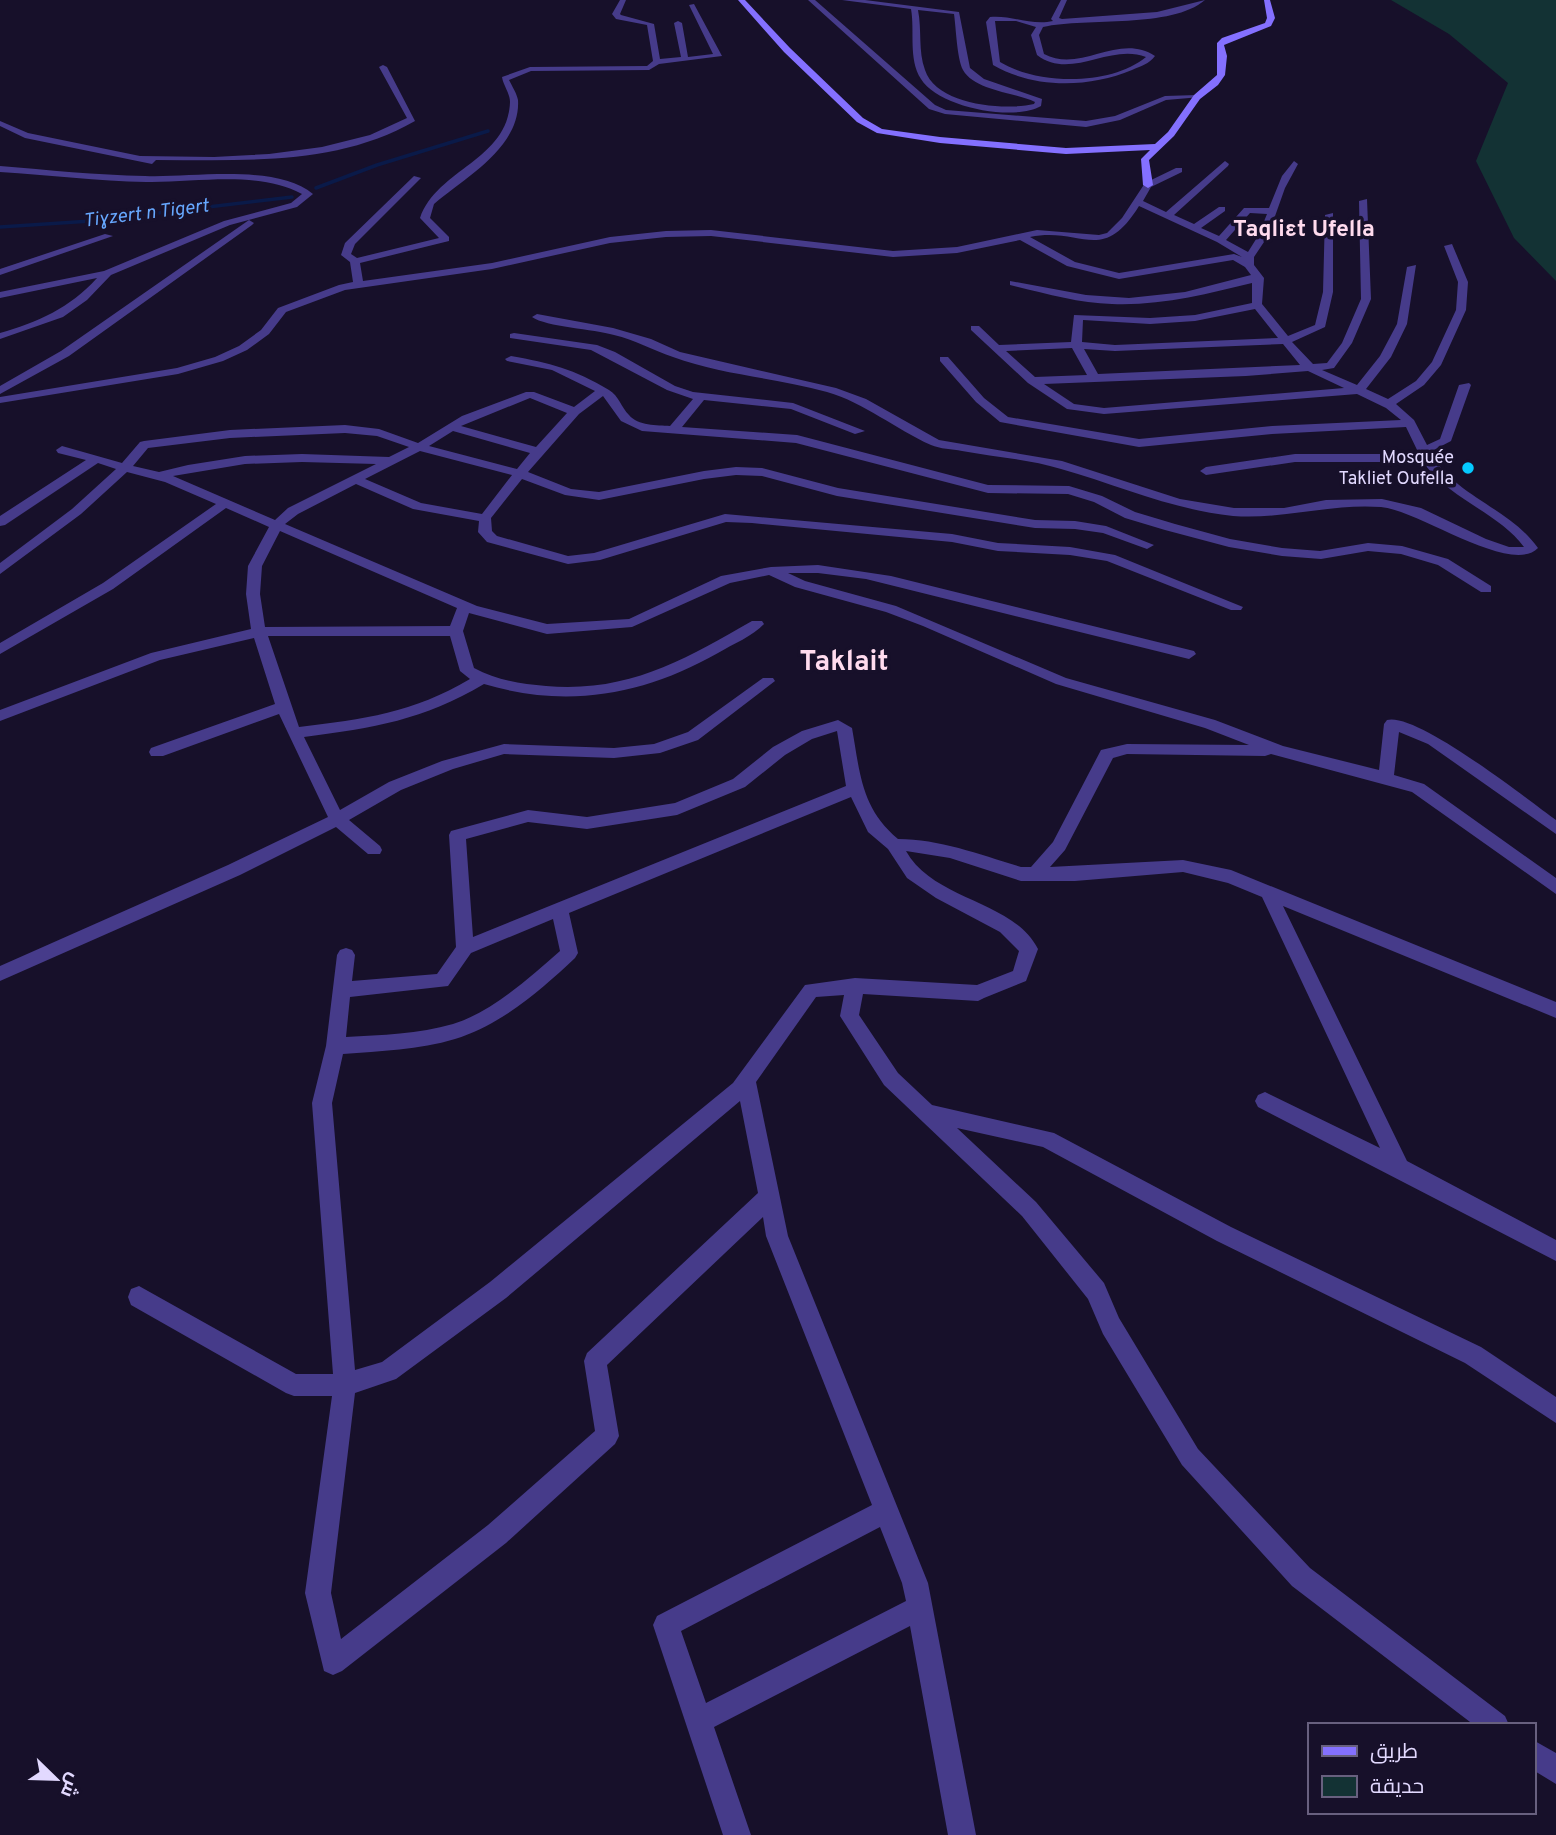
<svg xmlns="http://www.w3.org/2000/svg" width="1556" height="1835" font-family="Overpass,Cairo,sans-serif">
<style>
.green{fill:#133234}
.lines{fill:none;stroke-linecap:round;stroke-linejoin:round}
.stream{stroke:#0a1a49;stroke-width:3.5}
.street{fill:#463b8a;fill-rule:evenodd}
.secondary{fill:#8470ff;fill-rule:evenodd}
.poi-dot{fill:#05caff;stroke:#17102a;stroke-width:2.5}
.labels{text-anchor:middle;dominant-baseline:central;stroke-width:7;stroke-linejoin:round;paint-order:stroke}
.far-poi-label{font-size:18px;fill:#e2d9ff;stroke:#17102a;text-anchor:end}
.far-water-label{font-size:19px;font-style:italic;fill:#67a8ff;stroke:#17102a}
.far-district-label{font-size:23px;font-weight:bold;fill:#ffdbee;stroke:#17102a}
.district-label{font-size:28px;font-weight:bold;fill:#ffdbee;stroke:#17102a}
</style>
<rect width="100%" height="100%" fill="#17102a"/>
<path class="green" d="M1391 0H1556V281L1514 238 1476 161 1508 83 1449 34Z"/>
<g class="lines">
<path class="stream" d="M316 188 377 165 488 131
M0 227 91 221 292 197"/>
<path class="street" d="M620 0H626L620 14 621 15 654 24 660 59 681 57 674 23 678 21 682 23 688 57 713 54 689 5 694 4 722 56 659 64 649 70 531 71 509 80C512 86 517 94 518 100 521 147 465 178 434 204L430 218 449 237V241L360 263 363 281 492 263 610 237 666 231 711 230 893 251 957 247 1037 230 1099 235 1107 233 1122 218 1145 183 1176 168H1182V172L1151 187 1143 201 1166 212 1225 161 1229 164 1228 166 1174 215 1194 224 1219 207H1225V211L1201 228 1219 236 1244 208H1269L1282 176 1294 161 1298 164 1285 188 1268 236 1254 257V265L1264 278 1262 304 1288 336 1315 325 1323 292 1325 215 1333 213V292L1325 327 1292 342 1313 364 1327 363 1342 343 1361 299 1359 201 1367 199 1371 299 1352 343 1334 368 1322 370 1357 385 1380 356 1397 324 1407 267 1416 265 1407 324 1391 357 1366 389 1388 399 1416 381 1432 362 1456 310 1458 282 1444 246 1452 244 1468 282 1466 310 1441 365 1424 385 1396 404 1414 420 1427 445 1440 439 1459 385 1469 383 1471 385 1451 441 1430 452C1454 496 1510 508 1538 548 1511 576 1418 510 1381 507 1331 503 1283 520 1233 516 1173 510 1118 485 1061 469 1029 459 994 457 962 451 952 449 940 449 931 445 895 429 865 403 827 392 777 378 722 375 673 357 652 350 635 340 614 335 594 329 546 327 532 317L537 314 613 328 651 339 680 352 836 388 866 399 939 440 1062 461 1180 499 1234 508H1284L1326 500 1382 499 1421 508 1486 539 1509 547H1524C1499 513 1449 499 1423 462H1295L1206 475 1200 471 1206 467 1295 454H1419L1406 427 1272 434 1139 447 1000 422 976 402 940 361V357H948L984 398 1008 417 1139 439 1272 426 1401 420 1386 408 1357 394 1104 414 1067 409 1028 383 971 330V326H979L999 345 1071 342 1074 315 1150 318 1195 315 1252 303V283C1207 294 1160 306 1112 304 1078 303 1044 293 1010 285V281L1086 295 1129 298 1185 292 1251 275 1245 267 1233 260 1119 279 1067 266 1020 240 957 253 893 257 711 236 666 237 610 243 492 269 345 290 286 312 269 334 247 350 223 361 178 374 0 403V397L177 368 215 357 239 346 261 330 278 308 339 285 353 282 350 262 341 255 345 243 414 176 421 178 355 244 351 254 357 258 439 238 420 218C437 169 508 160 510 102 510 93 503 85 502 77L530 67 647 66 653 61 647 25 616 19 612 14ZM1139 206 1217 242 1242 257 1234 254 1119 273 1075 262 1030 237C1081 226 1102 266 1139 206ZM1250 213 1267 214 1258 236 1248 252 1226 240ZM1255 309 1278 338 1115 345 1082 342 1083 320 1150 324 1195 321ZM1283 344 1300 365 1098 374 1084 349 1115 351ZM1072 348 1087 375 1035 377 1006 351ZM1308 371 1344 388 1104 408 1074 404 1044 384 1246 376Z
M808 0H815L935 105 946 110 1086 121 1115 116 1165 96 1197 95 1201 97 1166 100 1120 120 1086 127 945 114 929 109Z
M842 0H865L959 12 970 68 984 79 1042 99 1041 106C1013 122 938 107 921 79 908 59 915 31 911 9ZM918 10 954 14C956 28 957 59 963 70 975 91 1014 92 1035 102L1034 104C1004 111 936 105 925 70 918 51 922 30 918 10Z
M1061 0H1067L1059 18 1062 19 1157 12 1205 0C1171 29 1088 17 1043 27L1039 35 1044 54C1081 74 1118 32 1155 56 1149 64 1141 66 1132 70 1089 88 1034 89 993 65L986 22 990 17C1012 15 1032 26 1053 21L1051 19ZM995 21H1016L1036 27 1031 35 1037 55C1071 81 1109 43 1146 57 1111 86 1038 85 1000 62Z
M383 65 387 67 415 121C337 166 243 160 156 160L152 164 25 138 0 126V121L28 133 140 156 214 157 269 154 322 147 370 135 407 118 379 67Z
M0 166C48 170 96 175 145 176 191 178 276 163 313 194L297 207 230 225 111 275 87 300 63 317 0 339V333C38 322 70 308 97 278L0 298V292L104 271 224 221 291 203 302 194C257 170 196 183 146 182 98 181 49 175 0 172Z
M249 220 254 223 252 225 69 356 0 394V386L61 351Z
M105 234 113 236 0 275V269Z
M514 333 597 345 615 352 675 386 693 392 793 403 865 431 855 434 791 409 704 400 682 427 797 435 988 485 1069 486 1102 496 1135 512 1175 524 1230 539 1282 548 1320 551 1368 543 1402 546 1448 559 1491 586V592H1481L1438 565 1401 554 1368 551 1321 559 1282 556 1229 547 1165 530 1125 518 1094 502 1068 494 988 493 796 443 642 431 621 421 603 396 579 414 528 472 571 489 599 492 704 471 736 467 762 468 838 488 1035 520 1075 521 1106 526 1154 545 1147 549 1103 533 1075 529 1035 528 837 496 762 476 736 475 704 479 599 500 565 495 522 479 491 518 492 531 497 536 568 556 594 553 725 514 952 534 998 543 1070 547 1115 555 1243 607 1241 610H1231L1107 561 1070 555 998 551 952 542 752 523 726 522 600 560 568 564 487 542 478 532 479 521 413 509 356 484 298 514 285 524 477 606 547 624 629 619 721 576 771 567 818 565 891 576 1194 651 1196 654 1189 659 866 579 818 573H788L805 581 896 606 1066 678 1215 720 1283 746 1379 770 1384 724 1387 720C1417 712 1527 799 1556 820V834L1428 744 1399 732 1394 775 1424 784 1556 878V894L1412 792 1271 754 1265 756 1127 754 1113 758 1065 850 1050 867 1183 860 1231 870 1556 1002V1018L1283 906 1407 1161 1556 1240V1261L1258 1107 1255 1101 1258 1095 1265 1092 1380 1148 1262 897 1228 883 1183 872 1075 881H1021L950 858 906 851C934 901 1013 900 1038 949L1026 981 984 998 978 1001 863 994 859 1015 898 1073 932 1105 1054 1133 1231 1227 1481 1347 1556 1397V1423L1465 1363 1217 1241 1043 1147 957 1128 1036 1202 1104 1283 1119 1318 1198 1449 1310 1568 1505 1716 1509 1725H1474L1292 1586 1182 1465 1103 1334 1088 1299 1022 1216 884 1085 840 1016 844 995 816 997 756 1082 788 1236 928 1583 976 1835H948L910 1626 714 1727 751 1835H723L653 1625 657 1616 872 1505 766 1236 763 1217 607 1365 619 1436 615 1444 506 1543 342 1671 333 1675 324 1671 305 1593 332 1396H294L286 1393 131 1305 128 1297 131 1289 139 1286 296 1374H333L312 1103 326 1046 337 955 340 950 346 948 352 950 355 955 352 981 437 974 456 947 449 835 451 831 528 810 587 817 675 803 733 779 773 747 802 731 838 720 852 728C860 773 861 808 898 839 940 839 981 855 1021 867H1031L1053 842 1101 750 1127 744 1249 745 1205 728 1056 684 923 626 886 612 795 587 769 575 730 583 632 627 547 634 469 613 463 631 474 668C496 680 521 684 546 686 628 693 684 660 752 621H762L764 624C753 636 733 644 718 653 644 695 567 709 484 684 423 720 374 728 304 737L340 810 389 782 442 761 504 744 614 748 654 744 688 732 763 678H773L775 681 698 740 660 753 614 758 504 754 453 769 401 790 349 820 380 846 382 850 380 854H368L336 827 240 875 0 981V966L228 865 328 817 279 714 163 756H151L149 752 151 748 275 704 254 638 160 660 0 721V710L151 653 251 629 246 594 248 566 269 527 226 508 113 589 0 654V643L103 583 216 504 165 482 127 472 81 514 0 574V563L72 509 116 469 98 463 5 525 0 526V516L86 460 58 453 56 450 62 446 122 463 140 442 144 441 230 430 345 425 379 429 418 443 462 416 526 392H534L574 407 595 391 552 370 507 361 505 359 511 356C550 363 574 369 609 390 619 396 621 407 629 415 638 426 657 425 670 426L693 399 667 390 591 350 510 338V334ZM530 398 567 413 536 447 461 426ZM453 431 530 453 517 469 429 446ZM345 433 377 436 409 447 389 457 302 454 245 456 188 465 159 472 133 466 148 448 230 438ZM420 451 512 475 482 514 421 503 365 479ZM302 462 376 464 288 508 275 520 173 476 245 464ZM280 531 457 608 450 626 265 627 260 594 262 566ZM268 636H450L460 671 470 679C413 713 364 719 299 727ZM837 731 846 786 473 937 466 839 528 822 587 829 677 815 745 787 785 755 812 739ZM851 797 868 832 888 849 907 878 936 898 1000 932 1019 951 1013 971 977 985 855 978 805 985 733 1083 490 1282 382 1362 355 1370 332 1103 343 1054C380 1051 419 1050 455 1039 501 1025 541 990 575 958L578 953 569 913ZM553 919 560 951C529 978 492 1012 453 1024 419 1034 381 1035 346 1037L350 997 448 986 471 953ZM740 1101 758 1193 587 1353 584 1361 595 1431 488 1525 341 1639 331 1593 355 1393 396 1379 506 1298ZM880 1527 902 1583 906 1601 706 1703 681 1631Z
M1533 1740 1556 1753V1784L1533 1770Z"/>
<path class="secondary" d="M738 0H745L790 48 863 118 882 129 940 137 1066 148 1155 144 1168 132 1194 95 1217 75V43L1222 38 1265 23 1267 18 1264 0H1270L1275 18 1271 26 1224 45 1227 56 1225 75 1218 85 1200 99 1174 136 1149 160 1153 185 1148 188 1143 185 1141 159 1150 150 1066 154 940 143 877 133 857 122 784 52Z"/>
</g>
<circle class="poi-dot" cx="1468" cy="468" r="7"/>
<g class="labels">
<g class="far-poi-label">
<text x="1454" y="458">Mosquée<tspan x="1454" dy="21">Takliet Oufella</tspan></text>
</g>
<g class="far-water-label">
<text transform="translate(146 214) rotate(-7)">Tiɣzert n Tigert</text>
</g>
<g class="far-district-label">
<text x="1304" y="230">Taqliɛt Ufella</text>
</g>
<g class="district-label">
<text x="844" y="663">Taklait</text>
</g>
</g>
<rect x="1308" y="1723" width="228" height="91" fill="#17102a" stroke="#68607f" stroke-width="2"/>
<rect x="1322" y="1746" width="35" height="10" fill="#8470ff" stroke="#68607f" stroke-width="2"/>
<text x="1370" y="1758" font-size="21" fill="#e2d9ff">طريق</text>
<rect x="1322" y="1776" width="35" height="21" fill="#133234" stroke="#68607f" stroke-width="2"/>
<text x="1370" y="1793" font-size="21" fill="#e2d9ff">حديقة</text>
<g transform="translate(56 1779) rotate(113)" stroke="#17102a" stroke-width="5" paint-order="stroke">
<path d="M0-5L12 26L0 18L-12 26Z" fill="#e2d9ff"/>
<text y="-10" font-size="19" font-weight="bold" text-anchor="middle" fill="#e2d9ff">ش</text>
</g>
</svg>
